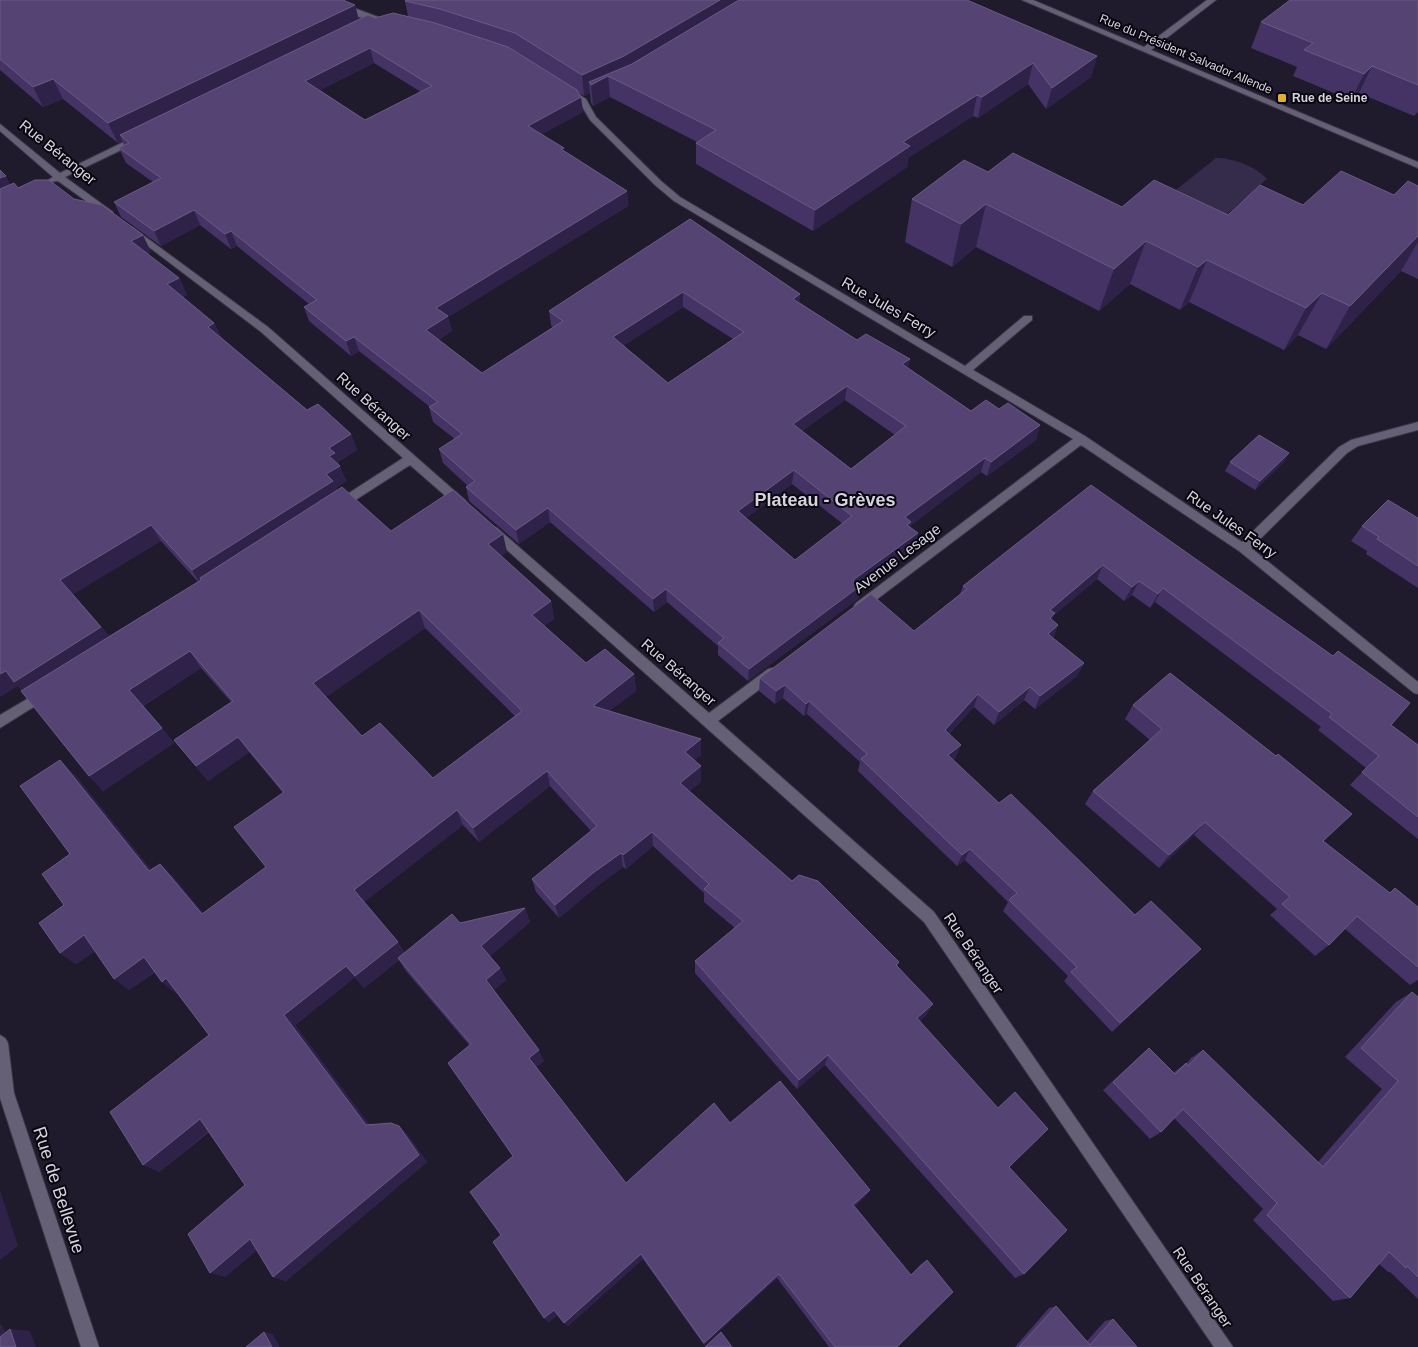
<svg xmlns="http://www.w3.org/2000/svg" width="1418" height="1347" font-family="Helvetica,sans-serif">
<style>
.green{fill:#352b4b}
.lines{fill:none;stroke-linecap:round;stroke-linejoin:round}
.minor-casing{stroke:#3a3645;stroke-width:2}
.minor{fill:#656076;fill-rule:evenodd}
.wall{fill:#453366;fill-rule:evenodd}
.shaded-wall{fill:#2f2249}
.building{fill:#554473;stroke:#695b84;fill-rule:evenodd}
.poi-dot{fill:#dfb034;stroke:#08060e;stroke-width:2}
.labels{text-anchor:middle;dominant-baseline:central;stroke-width:4;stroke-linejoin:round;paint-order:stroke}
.far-street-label{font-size:12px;fill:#d6d3df;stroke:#08060e}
.far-poi-label{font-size:12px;font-weight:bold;fill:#d6d3df;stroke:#08060e;text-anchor:start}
.street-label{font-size:15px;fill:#d6d3df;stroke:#08060e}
.quarter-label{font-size:18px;font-weight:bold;fill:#d6d3df;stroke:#08060e}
.near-street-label{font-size:18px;fill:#d6d3df;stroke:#08060e}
</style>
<rect width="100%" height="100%" fill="#1f1a2c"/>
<path class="green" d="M1216 158C1233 158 1255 166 1267 179L1217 223 1166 198Z"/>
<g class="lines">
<defs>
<path id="minor" d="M322 0H333L386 20 382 22 359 17Z
M1022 0H1033L1144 47 1207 0H1216L1151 50 1418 162V168Z
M564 89H570L586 99 596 117 661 181 680 197 965 366 1024 316H1032V320L973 370 1085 436 1242 542 1339 447 1351 440 1418 422V430L1358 446 1347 453 1251 548 1418 682V694L1414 693 1239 551 1081 445 864 609H856L854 606 856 603 1073 439 674 201 655 185 590 120 580 103 564 93Z
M0 124 60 173 136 136H142V140L65 177 113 212V216H107L58 181 50 182 48 180 53 177 0 131Z
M132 227 268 327 465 500 467 503 465 506H457L410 465 343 508H335L333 505 335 502 403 458 260 331 129 232 127 230Z
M493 527 497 528 709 713 768 669 772 668 776 669 778 673 776 677 718 721 934 912 1233 1347H1214L924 922 489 534 487 531Z
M44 689 48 690 50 694 48 698 0 728V715Z
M0 1035 5 1038 8 1043 14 1093 99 1347H81L0 1098Z"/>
</defs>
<use href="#minor" class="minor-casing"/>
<use href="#minor" class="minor"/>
</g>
<path class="wall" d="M0 0 355 5 359 20 408 16 405 1 1097 56 1091 77 1046 109 1028 84 978 118 973 116 908 158 907 167 813 231 696 164V143L697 142 610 97 593 106 591 103 590 93 584 96 579 93 583 112 542 134 564 151 627 191 628 206 448 317 452 331 438 340 482 373 553 327 551 325 549 311 690 219 800 294 799 302 857 340 910 359 908 368 971 411 999 409 1040 425 1036 440 987 476 981 472 911 525 910 527 918 533 915 547 860 587 858 599 748 681 718 655V646L667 602 654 612 550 522 519 544 469 501 466 487 468 486 443 463 439 449 455 439 433 422 429 407H430L359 351 351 356 309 321 304 307 309 304 237 246 231 249 200 225 161 246 121 217 114 202 153 182 126 163 119 148 124 145 122 141 118 143 63 99 43 107 0 70ZM374 63 421 92 365 120 320 90ZM683 307 733 339 668 383 623 346ZM845 400 895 435 851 469 802 431ZM792 484 843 524 795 560 746 518Z
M1418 0V112L1414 116 1359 93 1351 100 1293 76 1297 67 1251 48 1261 22Z
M988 172 1122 207 1228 215 1394 195 1418 186V279L1401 271 1326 349 1298 335 1284 350 1189 302 1180 310 1130 284 1099 311 976 247 952 267 905 242 912 199Z
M11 184 18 188 74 199 151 252 147 254 179 278 187 295 183 297 214 323 221 337 307 410 351 434 357 450 338 462 346 481 336 488 337 490 391 531 507 552 501 556 551 601 554 619 544 626 586 663 634 674 636 691 609 711 701 739V755L694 760 701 782 689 791 792 881 899 962 897 966 927 1014 920 1021 1009 1167 1024 1274 1015 1278 825 1065 797 1089 695 973V961L735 928 704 902V893L653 846 626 869 623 867 596 887 559 918 536 892 532 879 591 831 550 786 479 842 463 825 364 902 404 953 460 923 525 908 530 922 490 956 500 968 506 980 494 990 544 1061 536 1067 626 1183 730 1123 865 1197 855 1206 911 1275 920 1265 927 1260 897 1347H829L777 1278 704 1345 643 1259 568 1326 564 1323 557 1315 549 1322 544 1318 501 1235 513 1156 470 1046 406 971 399 960 364 988 355 977 295 1025 369 1125 407 1134 427 1162 286 1281 273 1277 257 1250 225 1277 245 1185 209 1132 159 1172 209 1035 177 992 176 993 162 982 155 972 129 990 95 951 76 964 60 953 70 854 75 775 151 870 160 864 173 877 203 913 266 867 283 793 249 752 208 781 174 740 231 702 201 668 143 706 162 728 174 743 103 791 89 776 18 686ZM161 541 198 582 109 636 73 594ZM425 628 515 716 433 778 362 736 326 697Z
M1289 453 1284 462 1255 490 1225 471 1230 462Z
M1091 485 1391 725 1418 745V839L1350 785 1366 768 1318 730 1321 727 1155 602 1150 608 1132 595 1124 601 1097 579 1054 615 1052 620 1058 625 1053 638 1084 663 1077 676 1035 709 1024 700 994 725 974 707 949 734 956 757 953 760 999 803 1135 915 1201 949 1112 1032 1064 981 1068 976 1003 911 1008 902 965 860 957 866 858 771 860 762 807 714 804 716 783 698 775 704 759 691 760 678 914 631 960 594 963 586Z
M1418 518V588L1366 554 1367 551 1351 541 1362 526Z
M1133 705 1323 841 1389 893 1395 888 1418 907V980L1410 985 1345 929 1329 945 1315 956 1270 915 1277 909 1194 835 1159 868 1085 804 1093 791 1150 740 1125 719Z
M1412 992 1418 997V1299L1390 1272H1388L1379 1264 1350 1298 1333 1301 1253 1220 1263 1209 1174 1118 1161 1132 1150 1139 1103 1090 1149 1048 1173 1073 1186 1063V1064L1191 1058 1203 1050 1318 1162 1382 1089 1345 1057 1396 1002Z
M1056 1306 1087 1341 1105 1321 1113 1319 1137 1347H1015L1049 1308Z"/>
<path class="shaded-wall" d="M720 0H755L608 76 610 97 593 106 591 85 589 82 590 93 584 96 582 75Z
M355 5 360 25 120 135 122 141 118 143 108 123Z
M370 48 374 63 310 95 305 81Z
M1097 56 1091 77 1046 109 1052 88Z
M1033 63 1028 84 978 118 982 97Z
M1372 66 1359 93 1351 100 1364 74Z
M53 79 63 99 43 107 33 87Z
M977 95 973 116 908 158 907 167 813 231 815 210 903 142Z
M581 97 583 112 530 141 528 126Z
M6 176 15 193 0 200V178Z
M627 191 628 206 448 317 452 331 429 345 426 330 436 308Z
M986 204 976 247 952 267 961 224Z
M194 210 200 225 161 246 154 231Z
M231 231 237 246 231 249 225 234Z
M143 235 151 252 139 258 131 241Z
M1418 236V242L1401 271 1326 349 1350 306Z
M1146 241 1130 284 1099 311 1114 269Z
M1207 260 1189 302 1180 310 1198 267Z
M179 278 187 295 175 301 167 284Z
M683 292V307L614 352 613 337Z
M1322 293 1298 335 1284 350 1306 308Z
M800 294 799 309 793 299Z
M214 323 222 340 208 327Z
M354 337 359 351 351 356 346 341Z
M910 359 907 373 902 364Z
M847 386 845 400 792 438 793 424Z
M1040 425 1036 440 987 476 991 462Z
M351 434 357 450 338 462 346 481 336 488 340 497 200 578 203 584 201 585 192 570 326 474 329 456V448Z
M1289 453 1284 462 1255 490 1260 481Z
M985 458 981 472 911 525 908 535 905 517Z
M794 470 792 484 737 525 738 511Z
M548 508 550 522 519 544 516 530Z
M151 525 161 541 72 595 60 580Z
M918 533 915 547 860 587 858 599 748 681 749 669 853 580Z
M503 534 507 552 492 562 488 544Z
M1103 565 1097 579 1054 615 1049 627 1050 610Z
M1139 581 1132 595 1124 601 1132 587Z
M1163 588 1155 602 1150 608 1158 594Z
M666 589 667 602 654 612 653 599Z
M551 601 554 619 535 632 532 615Z
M419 610 425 628 322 700 313 683Z
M1058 625 1052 639 1048 634Z
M101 627 113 641 27 696 18 686 0 697V674L6 671Z
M190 651 201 668 142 706 129 690Z
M1084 663 1077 676 1035 709 1040 696Z
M634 674 636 691 595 722 593 706Z
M785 685 783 698 775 704 776 691Z
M1030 687 1024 700 994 725 999 712Z
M978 694 974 707 941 742 945 730Z
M809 701 807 714 804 716 806 704Z
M162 728 174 743 103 791 89 776Z
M238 737 249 752 208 781 196 766Z
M701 739V755L685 768V752Z
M961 745 956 757 944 768 948 755Z
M60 760 75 775 163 885 149 871Z
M701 766V782L681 798 680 783Z
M547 771 550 786 479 842 473 828Z
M457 810 463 825 363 903 354 890Z
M1205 822 1194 835 1159 868 1169 855Z
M652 832 653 846 626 869 623 855Z
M970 849 965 860 957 866 962 855Z
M621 853 623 867 596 887 559 918 555 905 593 873Z
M160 864 173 877 215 927 202 914Z
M525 908 530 922 487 959 481 946Z
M84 935 100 948 76 964 60 953Z
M398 942 406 954 364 988 355 976Z
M144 957 158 969 129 990 114 979Z
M346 966 355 977 295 1025 376 1133 366 1125 284 1015Z
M500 968 506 980 492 992 486 980Z
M166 978 180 989 176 993 162 982Z
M933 1004 927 1014 912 1029 917 1018Z
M539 1050 544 1061 534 1068 529 1058Z
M828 1055 825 1065 797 1089 799 1080Z
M200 1119 214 1127 159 1172 143 1165Z
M399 1126 407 1134 427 1162 286 1281 273 1277Z
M0 1190 18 1246 0 1260Z
M870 1190 865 1197 849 1211 853 1205Z
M250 1239 263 1245 225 1277 210 1273Z
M641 1254 643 1259 568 1326 564 1323Z
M779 1274 777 1278 704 1345V1343Z
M554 1310 559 1314 549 1322 544 1318Z
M0 1324H1L13 1346 0 1344Z
M10 1329 30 1331 36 1347H16Z
M264 1332 273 1334 280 1347H272Z"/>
<path class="building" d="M0 0H343L355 5 108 123 53 79 33 87 0 59Z
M407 0H720L624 56 582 75 515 33 440 9 405 1Z
M739 0H967L1097 56 1052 88 1033 63 982 97 977 95 903 142 910 146 815 210 696 143 716 130 608 76 591 85 589 82 632 64Z
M1290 0H1418V85L1372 66 1364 74 1304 50 1313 43 1261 22Z
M393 13 435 23 508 47 577 90 581 97 528 126 564 148 561 149 627 191 436 308 448 316 426 330 482 373 563 321 549 311 690 219 800 294 793 299 857 340 866 334 910 359 902 364 971 411 986 400 999 409 1008 403 1040 425 991 462 985 458 905 517 911 522 907 525 918 533 853 580 860 586 749 669 718 643 724 638 666 589 653 599 548 508 516 530 466 487 475 481 439 449 462 434 429 407 438 402 354 337 346 341 304 307 317 300 231 231 225 234 194 210 154 231 114 202 161 178 119 148 129 143 120 135 368 15 375 18ZM370 48 432 86 365 120 305 81ZM683 292 744 332 668 383 613 337ZM847 386 906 426 851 469 793 424ZM794 470 852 516 795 560 738 511Z
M1013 153 1122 207 1154 180 1228 215 1260 185 1303 205 1341 171 1394 195 1408 181 1418 186V236L1350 306 1322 293 1306 308 1207 260 1198 267 1146 241 1114 269 986 204 961 224 912 199 964 160 988 172Z
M0 170 6 176 0 178Z
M35 180H49L74 199 102 205 143 235 131 241 179 278 167 284 214 323 208 327 307 410 318 404 351 434 329 448 335 453 329 456 340 466 326 474 333 481 192 570 151 525 60 580 101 627 14 682 6 671 0 674V189L14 183 18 188Z
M1259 435 1289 453 1260 481 1230 462Z
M1091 485 1333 656 1338 651 1410 703 1391 725 1418 745V817L1362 772 1379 756 1329 717 1332 714 1163 588 1158 594 1139 581 1132 587 1103 565 1050 610 1055 613 1050 618 1058 625 1048 634 1084 663 1040 696 1030 687 999 712 978 694 945 730 961 745 948 755 999 803 1011 794 1135 915 1151 901 1201 949 1120 1023 1071 972 1077 967 1009 900 1017 893 970 849 962 855 861 759 867 754 809 701 806 704 785 685 776 691 760 678 871 594 914 631 967 589 963 586Z
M342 487 391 531 453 490 503 534 488 544 551 601 532 615 586 663 605 649 634 674 593 706 701 739 685 752 701 766 680 783 792 881 799 875 818 881 899 962 896 965 933 1004 917 1018 998 1108 1015 1092 1048 1129 1009 1167 1067 1230 1024 1274 828 1055 799 1080 695 961 743 921 704 889 709 884 652 832 623 855 621 853 593 873 555 905 532 879 597 826 547 771 473 828 457 810 354 890 398 942 355 976 346 966 284 1015 366 1125 391 1123 399 1126 419 1155 273 1277 250 1239 210 1273 188 1234 245 1185 200 1119 143 1165 110 1112 209 1035 166 978 162 982 144 957 114 979 84 935 60 953 39 923 64 905 42 874 70 854 20 786 60 760 149 871 160 864 202 914 266 867 234 827 284 792 238 737 196 766 174 740 233 701 190 651 129 690 162 728 89 776 21 691 201 580 200 578ZM419 610 522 711 433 778 380 723 362 736 313 683Z
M1388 500 1418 518V566L1377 539 1379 537 1362 526Z
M1170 673 1276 756 1278 754 1352 814 1323 841 1390 893 1395 888 1418 907V967L1357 916 1329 945 1282 904 1290 897 1205 822 1169 855 1093 791 1162 729 1133 705Z
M525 908 481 946 500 968 486 980 539 1050 529 1058 626 1183 714 1103 730 1123 780 1081 870 1190 853 1205 911 1275 927 1260 953 1292 897 1347H835L779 1274 704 1343 641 1254 564 1323 554 1310 544 1318 493 1242 501 1235 470 1192 513 1156 448 1063 471 1044 398 958 452 914 460 923Z
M1412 992 1418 997V1277L1407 1266 1406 1268 1389 1252 1350 1298 1267 1215 1277 1203 1183 1109 1161 1132 1113 1082 1149 1048 1175 1074 1186 1063 1188 1066 1203 1050 1323 1167 1398 1081 1361 1048Z
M1056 1306 1090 1345 1113 1319 1137 1347H1019Z
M10 1329 16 1347H0V1337Z
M264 1332 272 1347H246Z
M721 1332 732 1347H705Z"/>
<rect class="poi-dot" x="1277" y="93" width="10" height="10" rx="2.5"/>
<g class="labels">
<g class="far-street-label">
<text transform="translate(1186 54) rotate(23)">Rue du Président Salvador Allende</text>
</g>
<g class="far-poi-label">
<text x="1292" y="98">Rue de Seine</text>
</g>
<g class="street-label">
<text transform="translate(58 152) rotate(39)">Rue Béranger</text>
<text transform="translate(889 307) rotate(30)">Rue Jules Ferry</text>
<text transform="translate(374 406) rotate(42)">Rue Béranger</text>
<text transform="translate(1232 524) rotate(35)">Rue Jules Ferry</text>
<text transform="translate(897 558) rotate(-37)">Avenue Lesage</text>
<text transform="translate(679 672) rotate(41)">Rue Béranger</text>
<text transform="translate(974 953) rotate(56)">Rue Béranger</text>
<text transform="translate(1203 1287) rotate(56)">Rue Béranger</text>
</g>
<g class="quarter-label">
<text x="825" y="500">Plateau - Grèves</text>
</g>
<g class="near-street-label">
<text transform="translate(59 1190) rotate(72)">Rue de Bellevue</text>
</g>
</g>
</svg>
